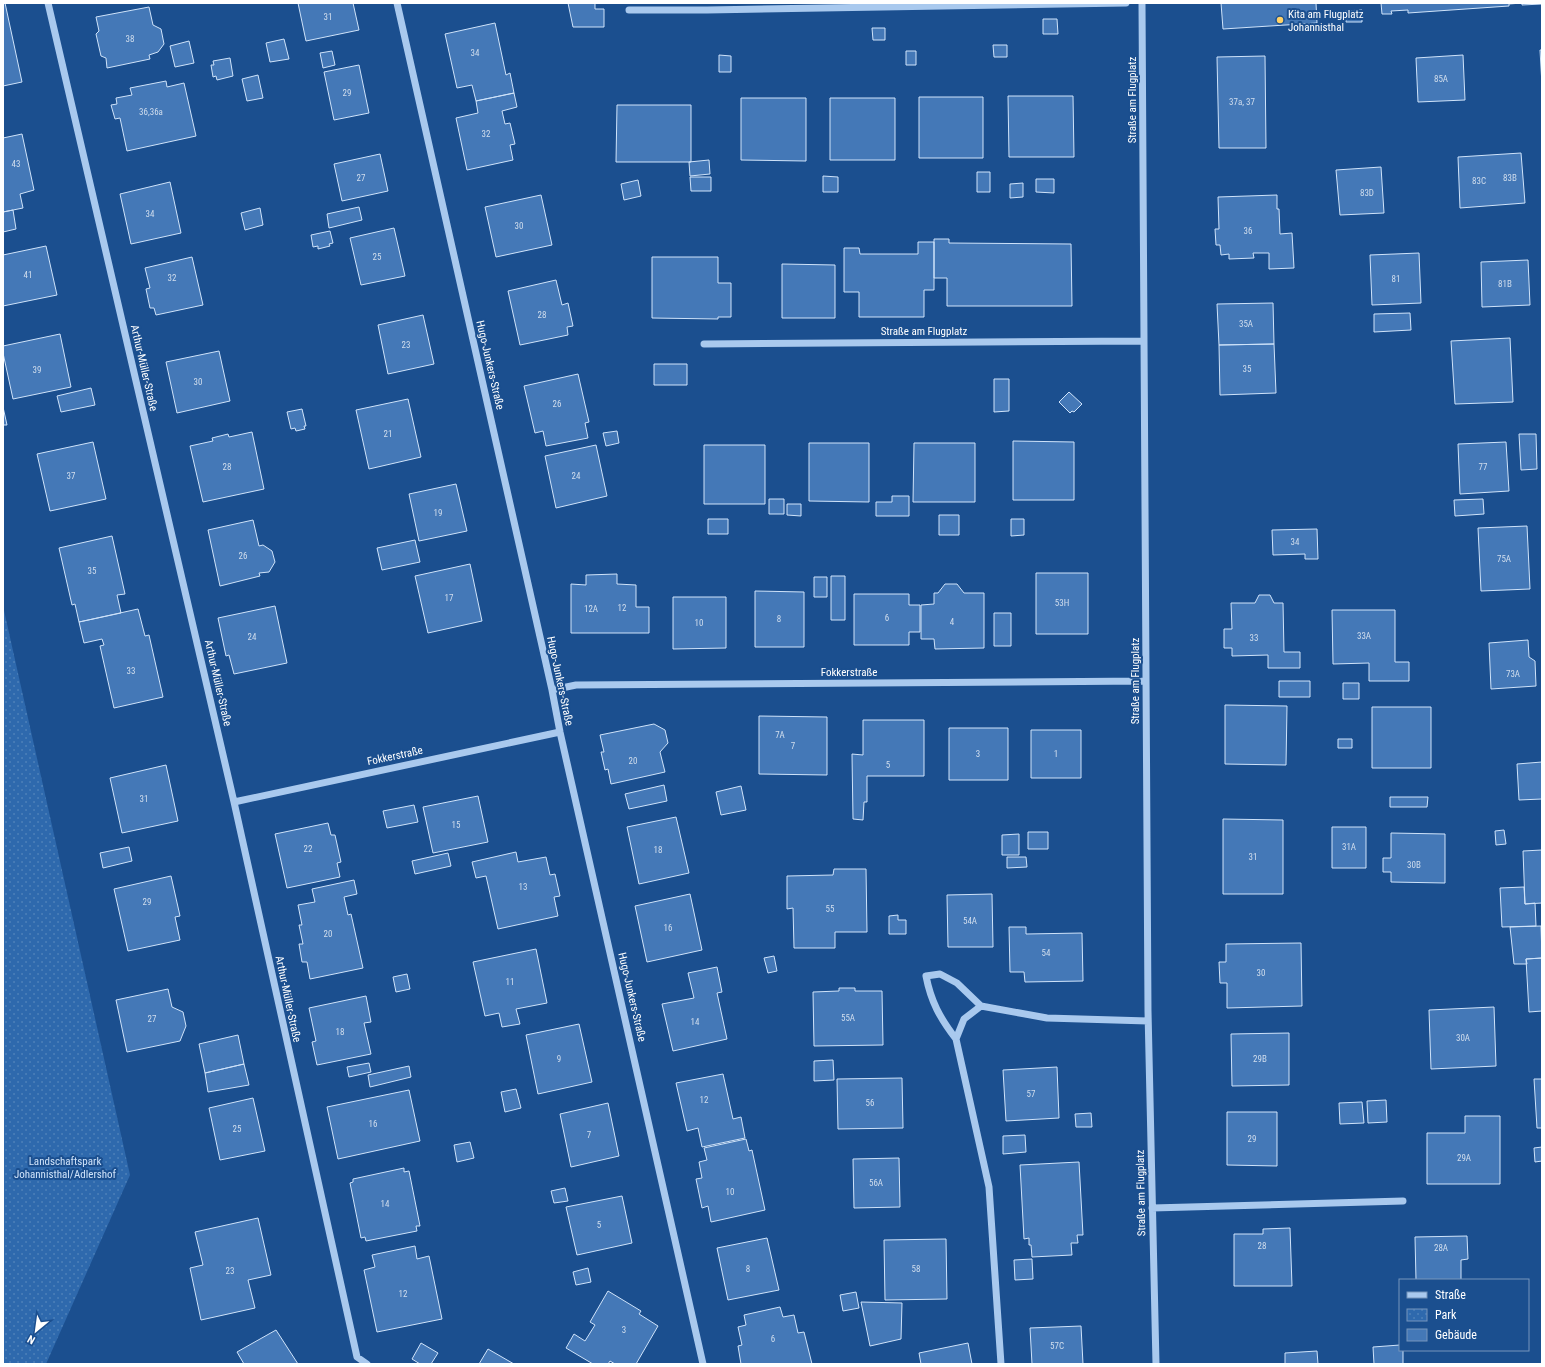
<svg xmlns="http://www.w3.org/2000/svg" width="1545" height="1367" font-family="'Roboto Condensed',sans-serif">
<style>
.park{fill:url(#park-dots)}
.building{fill:#4478b7;stroke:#cfe3fa}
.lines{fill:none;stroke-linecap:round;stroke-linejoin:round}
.minor{stroke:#a9c9ee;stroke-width:7}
.poi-dot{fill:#ffd166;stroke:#1b4f8f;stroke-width:1.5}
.labels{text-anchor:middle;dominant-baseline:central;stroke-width:4;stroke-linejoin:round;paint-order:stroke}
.number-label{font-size:9px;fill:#d0dded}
.poi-label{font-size:11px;fill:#fff;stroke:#1b4f8f;text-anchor:start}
.street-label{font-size:11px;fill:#fff;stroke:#1b4f8f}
.park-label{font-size:11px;fill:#cfe3fa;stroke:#1b4f8f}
</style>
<defs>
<pattern id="park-dots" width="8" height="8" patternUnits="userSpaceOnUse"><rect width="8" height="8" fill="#2e69ad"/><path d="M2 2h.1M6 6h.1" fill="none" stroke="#4d80b9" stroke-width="1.8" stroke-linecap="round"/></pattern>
</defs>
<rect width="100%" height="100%" fill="#1b4f8f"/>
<path class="park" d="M3 606 130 1175 46 1364H3Z"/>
<path class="building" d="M3 3H5L22 82 3 86Z
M298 3H353L359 30 306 41Z
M568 3H595V9H604V27H573Z
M1221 3H1316L1317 23 1223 29Z
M1381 3H1542V4L1522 5V3L1509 4V6L1408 13V10L1391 11 1392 14H1382Z
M149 7 153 25 161 29 164 44 158 52 149 55 150 59 107 68 106 58 101 56 96 34 99 31 96 17Z
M1362 10V22H1346L1345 11Z
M1043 19H1057L1058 34H1043Z
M495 23 506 75 510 73 514 93 476 101 472 85 457 88 445 34Z
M872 28H885V40H873Z
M284 39 289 59 270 62 266 43Z
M189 41 194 63 175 67 170 46Z
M993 45H1007V57H994Z
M1540 50H1542V85Z
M332 51 335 65 323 68 320 53Z
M906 51H916V65H906Z
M719 55 731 56V72H719Z
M1463 55 1465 100 1418 102 1416 58Z
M1265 56 1266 148H1219L1217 57Z
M230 58 233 76 217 80 216 76 213 77 211 65H214L213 61Z
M359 65 369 113 334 120 324 72Z
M258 75 263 98 247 101 242 79Z
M166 81 167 87 184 83 196 136 127 151 120 118 115 119 111 105 117 104 116 98 132 95 130 88Z
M514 93 517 107 502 111 505 124 510 123 515 144 510 145 513 160 467 170 456 118 478 113 476 101Z
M1008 96H1073L1074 157H1009Z
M919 97H983V158H919Z
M741 98H806V161L741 160Z
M830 98H895V160H830Z
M617 105H691V162H616Z
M22 134 34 190 20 194 23 208 3 212V138Z
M1521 153 1525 203 1460 208 1458 157Z
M380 154 388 191 342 201 334 164Z
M709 160 710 174 690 176 689 162Z
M1381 167 1384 213 1340 215 1336 170Z
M977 172H990V192H977Z
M823 176 838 177V192H823Z
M690 177H711V191H691Z
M1036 179H1054V193L1036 192Z
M638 180 641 196 624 200 621 184Z
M170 182 181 233 131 244 120 194Z
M1023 183V197L1010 198V184Z
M541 195 552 245 496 257 485 207Z
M1277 195V209H1279L1280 234 1292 233 1294 268 1269 269V253H1253L1254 258 1229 259V254L1221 255 1220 245H1216L1215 229H1219L1218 197Z
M359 207 362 220 329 228 327 214Z
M260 208 263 225 245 230 241 213Z
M13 210 16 229 3 232V212Z
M394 228 405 276 361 285 350 238Z
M330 231 333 243 329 244 330 246 318 249V246L313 247 311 235Z
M934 239H949V243L1071 244 1072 306H947V278H934Z
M918 242H934V290H924V317H859V292H844V248H859L860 254H918Z
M46 246 57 295 3 306V255Z
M1419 253 1421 303 1372 305 1370 255Z
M192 257 203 305 156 315 154 308H150L146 289 150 288 145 268Z
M652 257H718V283H731V317H718V319L652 318Z
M1528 260 1530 305 1482 307 1481 262Z
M782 264 835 265V318H782Z
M556 280 562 305 568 303 573 326 567 327 568 335 520 345 508 291Z
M1273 303 1274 344 1219 345 1217 304Z
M1410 313 1411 330 1374 332V314Z
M423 315 434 364 388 374 378 325Z
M60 334 71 387 13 399 3 353V346Z
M1510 338 1513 402 1455 404 1451 341Z
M1274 344 1276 393 1220 395 1219 345Z
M219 351 230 401 177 413 166 362Z
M654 364H687V385H654Z
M578 374 589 422 585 423 588 438 546 446 543 431 535 433 524 386Z
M994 379H1009V411L994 412Z
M91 388 95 405 61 412 57 396Z
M1069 392 1082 404 1074 412 1072 411 1070 413 1059 402Z
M408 399 421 457 369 469 356 410Z
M3 407 7 425H3Z
M302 409 306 426H304L305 429 296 431 295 428 291 429 287 412Z
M617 431 619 443 606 446 603 433Z
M252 432 264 489 203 502 190 446 213 441 212 438 228 434 229 437Z
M1519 434H1536L1537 469 1521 470Z
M1013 441 1074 442V500H1013Z
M93 442 106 499 50 511 37 454Z
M1506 442 1509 491 1460 494 1458 444Z
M809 443H869V502L809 501Z
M914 443H975V502H913Z
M596 445 607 496 556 508 545 456Z
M704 445H765V504H704Z
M456 484 467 531 419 541 409 494Z
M892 496H909V516H876V502H892Z
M769 499H784V514H769Z
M1483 499 1484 514 1455 516 1454 500Z
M787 504H801V516L787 515Z
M939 515H959V535H939Z
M708 519H728V534H708Z
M1011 519H1024V535L1011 536Z
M253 520 259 546 263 545 272 551 275 562 269 572 259 573 260 576 220 586 208 530Z
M1527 526 1530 589 1481 591 1478 528Z
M1317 529 1318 559H1305V554L1273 555 1272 530Z
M112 536 125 594 117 595 121 613 79 622 75 604 72 605 59 548Z
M415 540 420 562 382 570 377 548Z
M470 564 482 621 428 633 415 576Z
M1036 573H1088V634H1036Z
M617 574V584L636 585V607H649V633H571V584L586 585V575Z
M831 576H845V620H831Z
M814 577H827V597H814Z
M945 584H957L964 593H984V648L935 649 934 639H921V605L934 604V593H938Z
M755 591 804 592V647H755Z
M854 594H909V605H920V632H909V645H854Z
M1259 595H1270L1274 603H1283L1284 652H1300V668H1268V655L1232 656V648H1224V629H1232L1231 603H1255Z
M673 597H726V648L673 649Z
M275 606 287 663 234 674 229 655 226 656 218 618Z
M138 609 145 636 149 635 163 697 114 708 100 646 104 645 102 639 84 643 79 622Z
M1332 610H1395V662H1409V681H1369V663L1333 664Z
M994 613H1011V646H994Z
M1528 640 1529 657 1535 661 1536 686 1491 689 1489 643Z
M1279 681H1310V697H1279Z
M1343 683H1359V699H1343Z
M1225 705 1287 706 1286 765 1225 764Z
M1372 707H1431V768H1372Z
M759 716 827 717V775L759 774Z
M863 720H924V776H867V802H864L863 820 853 819 852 754 863 755Z
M654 724 665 730 668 743 660 752 665 772 611 784 608 769 605 770 601 752H604L600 735Z
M949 728H1008V780H949Z
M1031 730H1081V778H1031Z
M1338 739H1352V748H1338Z
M1542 762V799L1519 800 1517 764Z
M166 765 178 821 122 833 110 778Z
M664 785 667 801 629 809 625 794Z
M741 786 746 810 721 815 716 792Z
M478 796 488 842 433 853 423 807Z
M1390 797H1428L1427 807H1390Z
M414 805 418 822 387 828 383 811Z
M676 817 689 873 639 884 627 827Z
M1223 819 1283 820V894H1223Z
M328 823 331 835H335L341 862 337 863 340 877 287 888 275 834Z
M1332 827H1366V868H1332Z
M1504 830 1506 844 1496 845 1495 831Z
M1028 832H1048V849H1028Z
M1391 833 1445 834V883L1391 882V872H1383V858H1391Z
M1019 834V855H1002V835Z
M129 847 132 861 103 868 100 853Z
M1542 850V903L1525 904 1523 851Z
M516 852 518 862 546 857 550 875 555 874 560 896 554 897 558 916 498 929 486 876 476 878 472 862Z
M448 853 451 866 415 874 412 861Z
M1007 857H1026L1027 867 1007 868Z
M834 869H866L867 932H835V948H794L793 908 787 909V876L833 875Z
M171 876 180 916 175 917 180 940 128 951 114 889Z
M354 880 357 894 344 897 348 915 351 914 363 968 310 979 307 962H302L299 944H303L299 925H302L298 905 315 902 312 889Z
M1524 887 1525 904 1535 903 1536 926 1502 927 1500 888Z
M690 894 702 950 647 962 635 906Z
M992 894 993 947H948L947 895Z
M898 915V920H906V934H889V916Z
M1541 926 1542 958 1526 959 1527 964H1514L1510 927Z
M1009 927H1026V934L1082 933 1083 981 1025 982 1024 972H1010Z
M1301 943 1302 1006 1227 1008V983H1220L1219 962H1226V944Z
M536 949 547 1003 516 1009 520 1024 502 1027 499 1013 485 1016 473 962Z
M774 956 777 971 768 973 764 958Z
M1542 958V1011L1529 1012 1526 959Z
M717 967 722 992 717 993 727 1039 673 1051 662 1004 694 998 688 973Z
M407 974 410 989 396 992 393 977Z
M839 988H855V991H882L883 1045 814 1046 813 992 839 991Z
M168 989 172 1007 183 1012 186 1026 180 1041 127 1052 116 1000Z
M366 996 371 1022 364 1023 371 1054 317 1065 312 1042 316 1041 309 1008Z
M1494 1007 1496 1066 1431 1069 1429 1010Z
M579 1024 592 1082 538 1094 526 1035Z
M1289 1033V1085L1232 1086 1231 1034Z
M238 1035 244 1064 205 1073 199 1044Z
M833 1060 834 1080 814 1081V1061Z
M369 1063 371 1072 349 1077 347 1067Z
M244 1064 249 1085 208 1092 205 1073Z
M409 1066 411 1077 370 1087 368 1075Z
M1057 1067 1059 1118 1006 1121 1003 1070Z
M723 1074 733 1119 741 1117 745 1138 702 1147 698 1128 687 1131 676 1083Z
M902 1078 903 1128 838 1129 837 1079Z
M1534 1079H1542V1128H1537Z
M516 1089 521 1108 505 1112 501 1092Z
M409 1090 420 1141 338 1159 327 1107Z
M253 1098 265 1151 220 1160 209 1108Z
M1386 1100 1387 1122 1368 1123 1367 1101Z
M1362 1102 1364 1123 1340 1124 1339 1103Z
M608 1103 619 1156 571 1167 560 1114Z
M1227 1112H1277V1166L1227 1165Z
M1091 1113 1092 1127H1076L1075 1114Z
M1465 1116H1500V1184H1427V1133H1465Z
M1025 1135 1026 1152 1003 1154V1136Z
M746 1139 749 1151 752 1150 765 1210 711 1222 708 1206 702 1208 696 1179 702 1178 699 1162 707 1160 704 1148Z
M470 1142 474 1158 457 1162 454 1145Z
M1542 1147V1161L1535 1162 1534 1148Z
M899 1158 900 1207 854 1208 853 1159Z
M1079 1162 1083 1235H1077L1078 1243H1071L1072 1255 1032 1257 1031 1245H1029V1238L1024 1239 1020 1165Z
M404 1168V1172L409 1171 420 1226H416L417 1231 366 1241 365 1237 361 1238 350 1183 353 1182V1179Z
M565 1188 568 1201 554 1203 551 1191Z
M622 1196 632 1243 577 1255 566 1207Z
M258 1218 271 1275 248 1280 255 1308 201 1320 190 1268 203 1265 195 1232Z
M1290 1228 1292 1286H1234V1234H1263V1229Z
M1467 1236 1468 1259 1461 1260V1280H1416L1415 1237Z
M767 1238 779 1290 728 1300 717 1248Z
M946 1239 947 1299 885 1300 884 1240Z
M415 1246 417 1259 429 1256 442 1319 377 1332 364 1270 375 1267 372 1255Z
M1032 1259 1033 1279 1015 1280 1014 1260Z
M588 1268 591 1282 576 1285 573 1272Z
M608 1291 641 1311 639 1314 658 1326 636 1364H615L610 1361 608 1364H593L566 1348 574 1334 585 1341 595 1325 590 1322Z
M856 1292 859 1308 843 1311 840 1295Z
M861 1302 902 1303 901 1339 870 1346Z
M780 1307 783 1317 794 1315 798 1333 804 1332 812 1364H741L738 1346 742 1345 738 1327 746 1325 744 1315Z
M1081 1326 1083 1364H1032L1030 1328Z
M276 1330 298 1364H244L237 1352Z
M421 1343 438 1353 431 1364H420L412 1359Z
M968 1343 972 1364H921L919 1353Z
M1400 1345V1350H1403V1364H1374L1373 1347Z
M488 1349 514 1364H479Z
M1317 1351 1318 1364H1285V1353Z"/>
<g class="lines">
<path class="minor" d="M48 3 234 802 357 1357 367 1364
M397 3 552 690 560 732 703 1364
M1142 3 1148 1011 1156 1364
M629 10H707L1126 3
M704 344 1144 341
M552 690 576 685 1146 681
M234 802 560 732
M940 974 957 983 981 1006 964 1019 956 1039C940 1018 931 1002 926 976Z
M981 1006 1047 1018 1148 1021
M956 1039 989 1187 1001 1364
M1152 1208 1403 1201"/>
</g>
<circle class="poi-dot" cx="1280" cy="20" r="4"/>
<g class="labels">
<g class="number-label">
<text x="328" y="17">31</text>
<text x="130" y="39">38</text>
<text x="475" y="53">34</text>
<text x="1441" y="79">85A</text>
<text x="347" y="93">29</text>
<text x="1242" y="102">37a, 37</text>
<text x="151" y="112">36,36a</text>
<text x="486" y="134">32</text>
<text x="16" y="164">43</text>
<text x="361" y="178">27</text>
<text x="1510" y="178">83B</text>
<text x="1479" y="181">83C</text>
<text x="1367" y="193">83D</text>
<text x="150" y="214">34</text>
<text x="519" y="226">30</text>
<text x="1248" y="231">36</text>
<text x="377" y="257">25</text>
<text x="28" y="275">41</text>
<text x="172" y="278">32</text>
<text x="1396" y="279">81</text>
<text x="1505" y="284">81B</text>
<text x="542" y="315">28</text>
<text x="1246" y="324">35A</text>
<text x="406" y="345">23</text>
<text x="1247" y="369">35</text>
<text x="37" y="370">39</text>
<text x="198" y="382">30</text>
<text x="557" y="404">26</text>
<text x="388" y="434">21</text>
<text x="227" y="467">28</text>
<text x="1483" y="467">77</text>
<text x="71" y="476">37</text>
<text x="576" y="476">24</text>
<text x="438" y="513">19</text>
<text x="1295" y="542">34</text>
<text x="243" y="556">26</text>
<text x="1504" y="559">75A</text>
<text x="92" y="571">35</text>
<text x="449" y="598">17</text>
<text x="1062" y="603">53H</text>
<text x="622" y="608">12</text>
<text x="591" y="609">12A</text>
<text x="887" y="618">6</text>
<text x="779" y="619">8</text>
<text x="952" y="622">4</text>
<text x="699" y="623">10</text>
<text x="1364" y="636">33A</text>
<text x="252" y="637">24</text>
<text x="1254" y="638">33</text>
<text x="131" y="671">33</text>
<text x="1513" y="674">73A</text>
<text x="780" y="735">7A</text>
<text x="793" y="746">7</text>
<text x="978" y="754">3</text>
<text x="1056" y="754">1</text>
<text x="633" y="761">20</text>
<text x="888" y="765">5</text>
<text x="144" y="799">31</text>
<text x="456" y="825">15</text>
<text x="1349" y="847">31A</text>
<text x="308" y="849">22</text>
<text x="658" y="850">18</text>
<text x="1253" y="857">31</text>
<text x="1414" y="865">30B</text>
<text x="523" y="887">13</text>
<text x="147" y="902">29</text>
<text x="830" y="909">55</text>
<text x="970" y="921">54A</text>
<text x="668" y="928">16</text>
<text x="328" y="934">20</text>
<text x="1046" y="953">54</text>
<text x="1261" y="973">30</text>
<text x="510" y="982">11</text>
<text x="848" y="1018">55A</text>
<text x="152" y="1019">27</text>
<text x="695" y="1022">14</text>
<text x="340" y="1032">18</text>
<text x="1463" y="1038">30A</text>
<text x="559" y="1059">9</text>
<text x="1260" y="1059">29B</text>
<text x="1031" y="1094">57</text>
<text x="704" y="1100">12</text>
<text x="870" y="1103">56</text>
<text x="373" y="1124">16</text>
<text x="237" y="1129">25</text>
<text x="589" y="1135">7</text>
<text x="1252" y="1139">29</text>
<text x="1464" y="1158">29A</text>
<text x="876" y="1183">56A</text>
<text x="730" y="1192">10</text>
<text x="385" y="1204">14</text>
<text x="599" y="1225">5</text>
<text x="1262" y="1246">28</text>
<text x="1441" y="1248">28A</text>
<text x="748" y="1269">8</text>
<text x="916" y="1269">58</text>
<text x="230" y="1271">23</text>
<text x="403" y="1294">12</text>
<text x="624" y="1330">3</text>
<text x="773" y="1339">6</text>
<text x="1057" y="1346">57C</text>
</g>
<g class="poi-label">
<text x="1288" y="14">Kita am Flugplatz<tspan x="1288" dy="13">Johannisthal</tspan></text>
</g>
<g class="street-label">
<text transform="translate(1132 100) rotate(-90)">Straße am Flugplatz</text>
<text x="924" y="331">Straße am Flugplatz</text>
<text transform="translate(490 365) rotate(77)">Hugo-Junkers-Straße</text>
<text transform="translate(144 368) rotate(77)">Arthur-Müller-Straße</text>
<text x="849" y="672">Fokkerstraße</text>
<text transform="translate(560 681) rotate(78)">Hugo-Junkers-Straße</text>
<text transform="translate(1135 681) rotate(-90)">Straße am Flugplatz</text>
<text transform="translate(218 683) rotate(77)">Arthur-Müller-Straße</text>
<text transform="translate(395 756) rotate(-12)">Fokkerstraße</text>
<text transform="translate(632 997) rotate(77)">Hugo-Junkers-Straße</text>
<text transform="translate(288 999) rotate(78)">Arthur-Müller-Straße</text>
<text transform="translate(1141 1193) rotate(-91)">Straße am Flugplatz</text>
</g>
<g class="park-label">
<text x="65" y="1161">Landschaftspark<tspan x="65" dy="13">Johannisthal/Adlershof</tspan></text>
</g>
</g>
<rect width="1545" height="1367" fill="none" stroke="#ffffff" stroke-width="8"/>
<rect x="1399" y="1279" width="130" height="72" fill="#1b4f8f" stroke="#7695bc"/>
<rect x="1407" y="1292" width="20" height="6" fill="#a9c9ee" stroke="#7695bc"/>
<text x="1435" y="1299" font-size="12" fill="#ffffff">Straße</text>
<rect x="1407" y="1309" width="20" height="12" fill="url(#park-dots)" stroke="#7695bc"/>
<text x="1435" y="1319" font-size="12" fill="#ffffff">Park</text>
<rect x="1407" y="1329" width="20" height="12" fill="#4478b7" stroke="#7695bc"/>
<text x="1435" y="1339" font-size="12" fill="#ffffff">Gebäude</text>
<g transform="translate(36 1331) rotate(209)" stroke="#1b4f8f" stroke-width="3" paint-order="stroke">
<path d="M0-3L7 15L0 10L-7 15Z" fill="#ffffff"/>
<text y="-6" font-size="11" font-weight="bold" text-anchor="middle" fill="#ffffff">N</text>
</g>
</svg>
